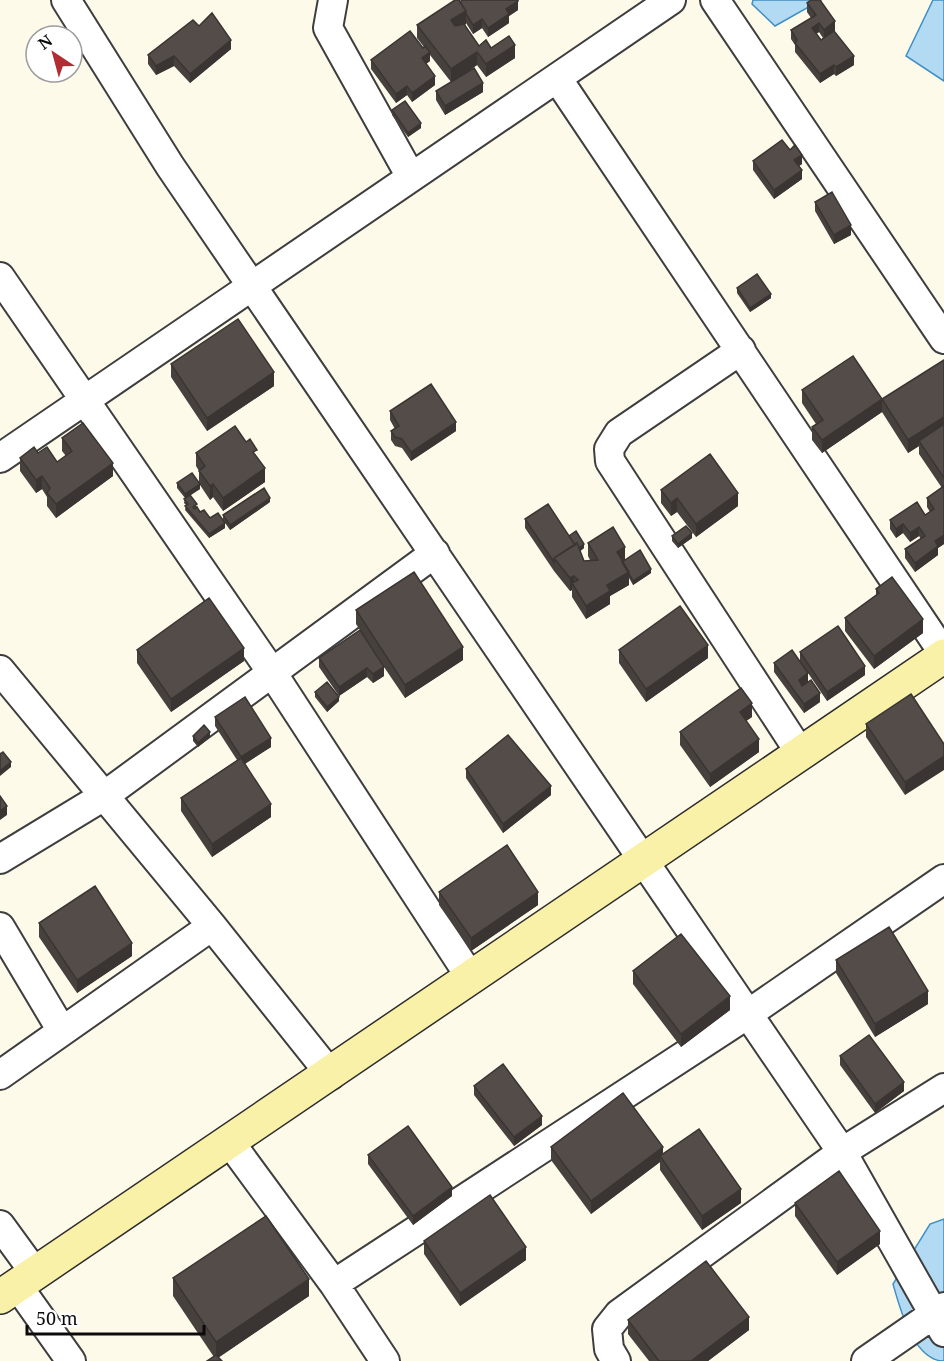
<svg xmlns="http://www.w3.org/2000/svg" width="944" height="1361" font-family="'Noto Serif',serif">
<style>
.water{fill:#b2daf2;stroke:#3e8fc4;stroke-width:1.5}
.lines{fill:none;stroke-linecap:round;stroke-linejoin:round}
.street-casing{stroke:#3e3e3e;stroke-width:32}
.secondary-casing{stroke:#2d2d2d;stroke-width:36}
.street{stroke:#fff;stroke-width:28}
.secondary{stroke:#faf1a9;stroke-width:33}
.wall{fill:#47413e;fill-rule:evenodd}
.shaded-wall{fill:#3a3532}
.building{fill:#534c48;stroke:#3a3532;stroke-width:1.5}
</style>
<rect width="100%" height="100%" fill="#fefaea"/>
<path class="water" d="M753 0H821L775 26 752 4Z
M933 0H944V81L906 56Z
M944 1219V1361C914 1361 900 1309 893 1284L930 1224Z"/>
<g class="lines">
<defs>
<path id="street" d="M66 0 170 166 842 1152 944 1332
M333 0 328 28 411 177
M715 0 944 339
M557 78 944 654
M0 277 271 671 471 978
M741 350 619 433 609 449 610 461 801 754
M0 458 671 0
M0 670 212 926 331 1075
M0 859 104 796 435 553
M0 927 62 1031
M0 1075 212 926
M229 1141 334 1284 385 1361
M0 1225 35 1273
M334 1284 748 1014 944 879
M17 1285 71 1361
M616 1361 609 1349 607 1329 619 1314 842 1152 944 1088
M866 1361 944 1307"/>
<path id="secondary" d="M0 1297 944 656"/>
</defs>
<use href="#street" class="street-casing"/>
<use href="#secondary" class="secondary-casing"/>
<use href="#street" class="street"/>
<use href="#secondary" class="secondary"/>
</g>
<path class="wall" d="M460 2 518 10 509 16V23L488 37 482 28 473 34 466 23 465 25 479 46 491 48 515 58 486 77 477 65 460 77 483 92 445 115 436 100V91L451 82 430 55V61L426 64 435 85 412 102 407 95 396 103 371 69V60L423 48 424 47 417 38V25Z
M807 3 835 30 834 32 854 65 836 76 834 74 820 83 795 52V45L791 39V30L811 18 807 12ZM819 32 823 38 821 40 816 34Z
M199 26 231 49 190 83 174 66 156 75 148 64V55Z
M392 110 421 128 408 137 392 115Z
M790 150 802 164 799 166 802 179 774 199 753 170V161Z
M815 202 851 235 834 244 815 211Z
M737 288 771 298 750 312 737 293Z
M944 360V544L938 548V555L915 572 905 558V549L921 539 919 536 910 542 903 533 896 538 890 529V520L925 515 930 512 927 507V498L942 488 919 454V446L908 453 882 412 822 453 812 440V427L816 424 802 403V390L882 399Z
M171 364 274 386 207 431 171 377Z
M390 411 456 431 411 461 402 448 395 446 391 440V431L395 429 390 420Z
M62 438 113 476 56 518 47 506V497L42 489 36 493 20 471V458L38 453 57 462 66 456 62 451Z
M196 453 257 457 265 482 223 511 213 497 210 500 200 485V489L190 495 200 512 225 528 209 538 185 510 186 505 184 503 185 498 177 488V483H199V471L196 466Z
M661 490 738 506 696 537 677 512 671 516 661 503Z
M270 502 230 530 223 520V515Z
M525 519 569 536 584 548 580 551 584 561 590 560 588 556V543L625 560 651 573 633 585 629 578V585L610 596V604L586 619 572 597V590L570 591 554 571 525 528Z
M672 536 692 538 678 548 672 541Z
M876 589 923 633 874 669 845 631V618L876 595Z
M356 610 463 660 405 698 384 667V676L373 683 367 677 339 696 319 667V658L381 662 356 624Z
M137 650 244 661 171 712 137 663Z
M619 650 708 658 646 702 619 663Z
M800 652 865 675 827 701 808 673V681L820 702 804 713 774 672V663L800 661Z
M315 692 339 701 327 712 315 697Z
M911 694 905 795 866 737V724Z
M215 717 271 747 245 764 271 817 212 857 181 811V798L237 760 215 726Z
M752 717 746 721 759 752 710 787 680 745V732Z
M193 736 210 737 198 747 193 741Z
M466 769 551 795 503 833 466 778Z
M439 892 538 905 471 951 439 905Z
M39 923 132 956 77 993 39 937Z
M836 960 928 1004 875 1037 836 973Z
M633 971 730 1010 681 1047 633 984Z
M840 1056 904 1091 875 1113 840 1065Z
M474 1086 542 1125 514 1146 474 1095Z
M551 1147 663 1155 741 1203 702 1230 660 1170V1162L591 1214 551 1160Z
M368 1155 452 1196 413 1225 368 1164Z
M795 1203 880 1244 837 1275 795 1216Z
M424 1241 526 1260 460 1306 424 1254Z
M173 1278 309 1296 218 1358 214 1357 173 1296Z
M628 1320 749 1330 708 1361H649L628 1334Z"/>
<path class="shaded-wall" d="M518 1V10L509 16V23L488 37V28L506 9Z
M466 11V24L451 34V20Z
M482 19V28L473 34V25Z
M835 21V30L824 39V30Z
M819 23V32L812 37V28Z
M231 40V49L190 83V74Z
M515 45V58L486 77V64Z
M430 52V61L422 67V58Z
M477 52V65L451 83V69Z
M174 56V66L156 75V66Z
M854 56V65L836 76V67Z
M834 65V74L820 83V74Z
M435 76V85L412 102V93Z
M483 83V92L445 115V106Z
M407 86V95L396 103V94Z
M421 123V128L408 137V133Z
M802 155V164L794 169V160Z
M802 170V179L774 199V190Z
M851 225V235L834 244V235Z
M771 294V298L750 312V308Z
M274 372V386L207 431V418Z
M882 399V412L822 453V440Z
M944 417V431L919 441V446L908 453V440Z
M456 422V431L411 461V452Z
M113 463V476L56 518V504Z
M265 468V482L223 511V498Z
M42 476V489L36 493V480Z
M200 484V489L185 499V494Z
M213 484V497L210 500V486Z
M738 493V506L696 537V524Z
M270 498V502L230 530V525Z
M677 498V512L671 516V503Z
M225 523V528L209 538V534Z
M903 524V533L896 538V529Z
M919 527V536L910 542V533Z
M692 533V538L678 548V544Z
M944 535V544L938 548V555L915 572V563L935 541Z
M584 544V548L577 554V549Z
M625 547V560L617 566V552Z
M651 569V573L633 585V581Z
M629 572V585L610 596V604L586 619V606L607 585Z
M574 576V587L572 583V590L570 591V578Z
M923 619V633L874 669V656Z
M708 645V658L646 702V689Z
M463 647V660L405 698V685Z
M244 648V661L171 712V699Z
M865 666V675L827 701V692Z
M384 667V676L373 683V674Z
M367 668V677L339 696V687Z
M808 673V682L799 689V680Z
M820 693V702L804 713V704Z
M339 697V701L327 712V707Z
M752 703V717L740 725V712Z
M210 732V737L198 747V743Z
M271 738V747L241 766V757Z
M759 739V752L710 787V774Z
M944 756V770L905 795V782Z
M11 762V767L0 776V771Z
M551 786V795L503 833V824Z
M271 804V817L212 857V844Z
M7 806V815L0 820V811Z
M538 892V905L471 951V938Z
M132 943V956L77 993V980Z
M928 991V1004L875 1037V1024Z
M730 996V1010L681 1047V1034Z
M904 1082V1091L875 1113V1104Z
M542 1116V1125L514 1146V1137Z
M663 1147V1160L660 1156V1162L591 1214V1201Z
M452 1187V1196L413 1225V1216Z
M741 1189V1203L702 1230V1216Z
M880 1231V1244L837 1275V1262Z
M526 1247V1260L460 1306V1293Z
M309 1279V1296L216 1359V1342Z
M749 1317V1330L708 1361H691Z"/>
<path class="building" d="M455 0H459L466 11 451 20 455 26 464 24 479 46 486 40 491 48 509 36 515 45 486 64 477 52 451 69 417 25Z
M462 0H518V1L506 9 509 14 488 28 482 19 473 25 466 14V11L460 2Z
M811 0H820L835 21 824 30 819 23 812 28 821 40 834 31 854 56 836 67 834 65 820 74 795 43 797 40 791 30 816 15 807 3Z
M212 13 231 40 190 74 174 56 156 66 148 55 193 20 199 26Z
M410 31 423 48 425 46 430 52 422 58 435 76 412 93 407 86 396 94 371 60Z
M474 68 483 83 445 106 436 91Z
M405 101 421 123 408 133 392 110Z
M782 140 790 150 795 145 802 155 794 160 802 170 774 190 753 161Z
M832 192 851 225 834 235 815 202Z
M757 274 771 294 750 308 737 288Z
M238 319 274 372 207 418 171 364Z
M853 356 882 399 822 440 812 427 823 420 802 390Z
M944 360V417L908 440 882 399Z
M431 384 456 422 411 452 402 439 395 437 391 431 399 426 390 411Z
M83 423 113 463 56 504 47 493 50 488 42 476 36 480 20 458 34 447 38 453 47 447 57 462 72 451 62 438Z
M944 424V478L919 441Z
M235 426 246 442 250 439 257 450 253 452 265 468 223 498 213 484 210 486 199 471 205 466 196 453Z
M710 454 738 493 696 524 677 498 671 503 661 490Z
M192 473 200 484 185 494 177 483Z
M944 486V535L935 541 938 546 915 563 905 549 925 536 919 527 910 533 903 524 896 529 890 520 917 502 925 515 934 509 927 498Z
M264 488 270 498 230 525 223 515Z
M190 495 197 504 193 507 195 509 197 507 200 512 204 510 210 518 218 513 225 523 209 534 185 506 188 504 184 499Z
M548 504 575 545 554 558V562L525 519Z
M686 526 692 533 678 544 672 536Z
M613 527 625 547 617 552 629 572 607 585 610 591 586 606 572 583 578 580 574 576 570 578 554 558 577 543 584 561 598 560 588 543Z
M576 531 584 544 579 548 577 543 575 545 569 536Z
M640 550 651 569 633 581 622 562Z
M414 572 463 647 405 685 356 610Z
M892 577 923 619 874 656 845 618 879 593 876 589Z
M209 598 244 648 171 699 137 650Z
M680 606 708 645 646 689 619 650Z
M838 626 865 666 827 692 800 652Z
M360 630 384 667 373 674 367 668 339 687 319 658Z
M792 650 808 673 799 680 802 686 811 680 820 693 804 704 774 663Z
M327 682 339 697 327 707 315 692Z
M741 688 752 703 740 712 759 739 710 774 680 732Z
M911 694 944 744V756L905 782 866 724Z
M245 697 271 738 241 757 215 717Z
M204 725 210 732 198 743 193 736Z
M508 735 551 786 503 824 466 769Z
M3 752 11 762 0 771V754Z
M241 758 271 804 212 844 181 798Z
M0 796 7 806 0 811Z
M507 845 538 892 471 938 439 892Z
M95 886 132 943 77 980 39 923Z
M889 927 928 991 875 1024 836 960Z
M681 934 730 996 681 1034 633 971Z
M869 1035 904 1082 875 1104 840 1056Z
M503 1064 542 1116 514 1137 474 1086Z
M623 1093 663 1147 591 1201 551 1147Z
M408 1126 452 1187 413 1216 368 1155Z
M699 1129 741 1189 702 1216 660 1156Z
M839 1171 880 1231 837 1262 795 1203Z
M490 1195 526 1247 460 1293 424 1241Z
M266 1216 309 1279 216 1342 173 1278Z
M706 1261 749 1317 691 1361H659L628 1320Z
M216 1355 222 1361H207Z"/>
<g transform="translate(54 54) rotate(324)"><circle r="28" fill="#ffffff" stroke="#9d9d9d" stroke-width="1.5"/>
<path d="M0-4.5L10 22L0 15L-10 22Z" fill="#b12c33"/>
<text y="-9" font-size="16" font-weight="bold" text-anchor="middle" fill="#0b0b0b">N</text>
</g>
<path d="M27 1325v9h177v-9" fill="none" stroke="#0b0b0b" stroke-width="3"/>
<text x="36" y="1325" font-size="18" fill="#0b0b0b" stroke="#ffffff" stroke-width="4.5" paint-order="stroke">50 m</text>
</svg>
